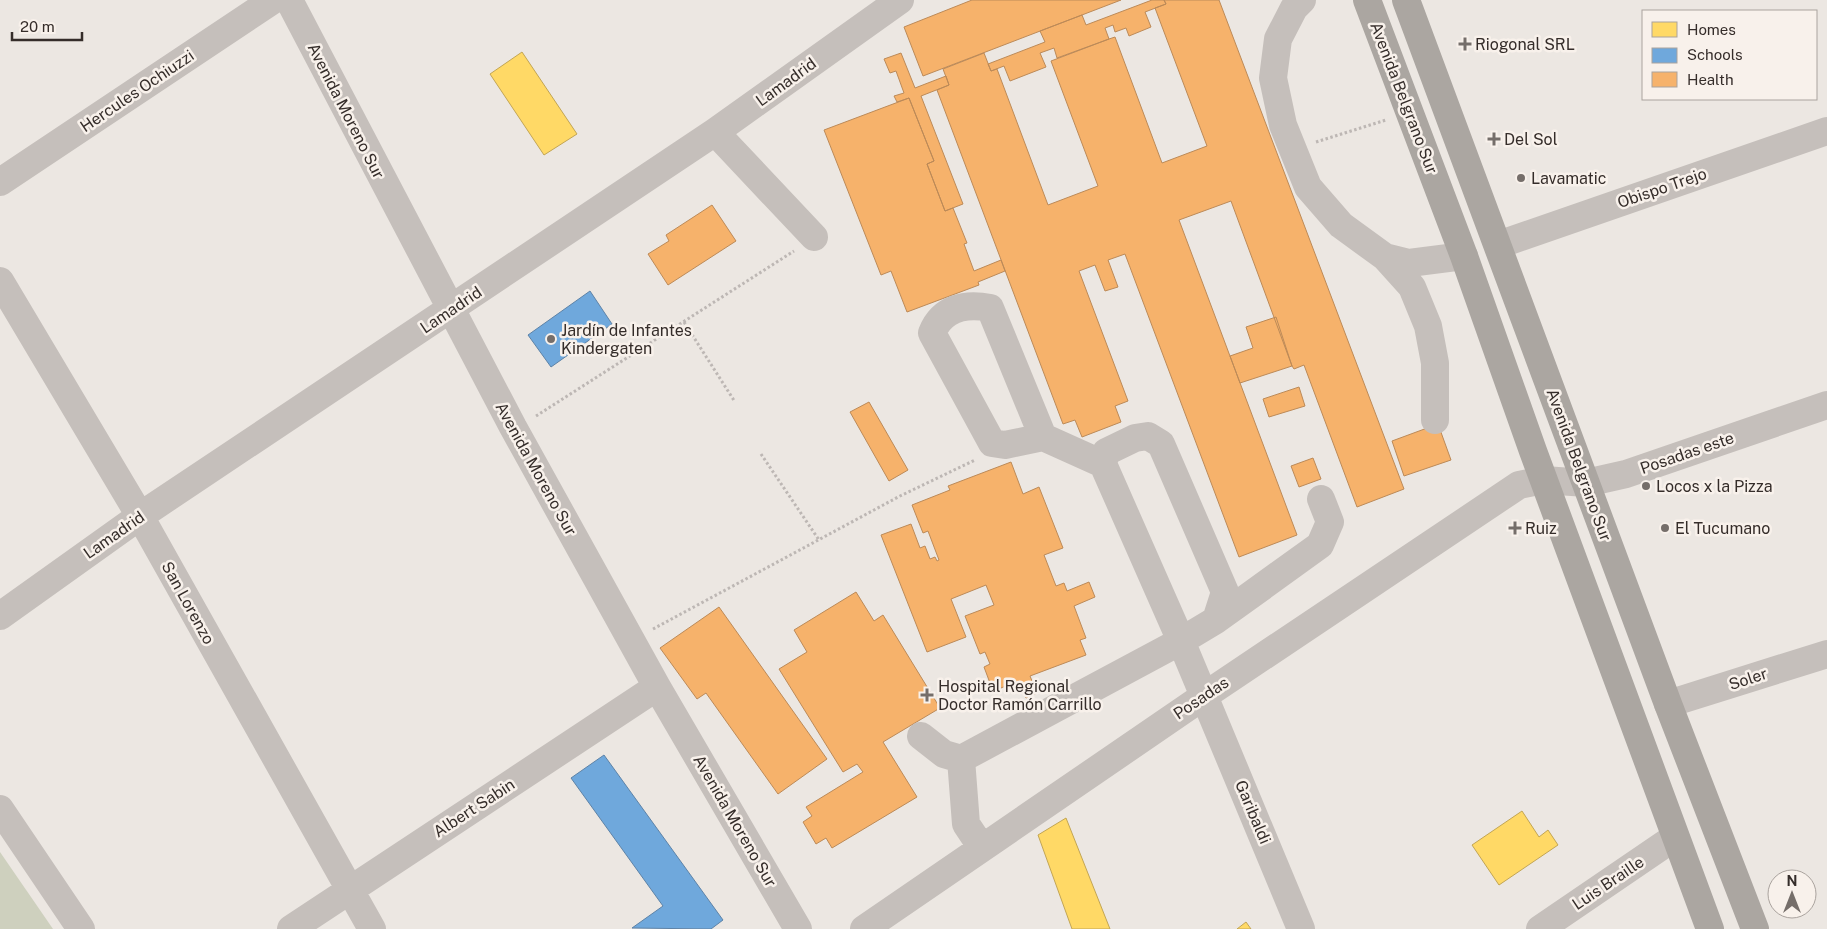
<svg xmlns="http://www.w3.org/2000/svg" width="1827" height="929" font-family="'Public Sans',sans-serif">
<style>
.green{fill:#ced0be}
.homes{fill:#ffd966;stroke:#c2a554}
.schools{fill:#6fa8dc;stroke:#5e83a7}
.health{fill:#f6b26b;stroke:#bc8a58}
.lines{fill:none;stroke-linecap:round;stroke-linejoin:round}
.path{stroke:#bdb7b4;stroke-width:3;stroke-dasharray:2.5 2.5;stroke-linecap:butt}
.minor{stroke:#c5bfbb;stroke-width:28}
.highway{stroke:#aba6a1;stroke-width:28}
.poi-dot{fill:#756e6a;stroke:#f8f1eb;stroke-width:2}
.labels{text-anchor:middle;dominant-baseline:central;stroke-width:5;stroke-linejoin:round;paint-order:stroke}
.poi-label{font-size:16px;fill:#352d2a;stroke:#f8f1eb;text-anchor:start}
.street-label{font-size:16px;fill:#352d2a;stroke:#f8f1eb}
</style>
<rect width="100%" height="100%" fill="#ece7e2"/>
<path class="green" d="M0 852 53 929H0Z"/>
<path class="homes" d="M522 52 577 134 544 155 490 74Z
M1522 811 1539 837 1548 830 1558 845 1499 885 1472 845Z
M1066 818 1110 929H1072L1038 835Z
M1246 922 1251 929H1237Z"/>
<path class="schools" d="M590 291 612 324 551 367 528 335Z
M604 755 723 920 711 929 632 928 663 906 571 778Z"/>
<path class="health" d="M972 0H1121L923 76 904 27Z
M1152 0H1164L1166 4 1145 12 1151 27 1129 36 1126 28 1115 32 1113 25 1105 28 1109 39 1057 58 1054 48 1040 53 1046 67 1010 81 1004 66 991 71 988 64 1045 42 1040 31 1082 15 1086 25Z
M1164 0H1219L1404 489 1357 507 1304 365 1294 369 1292 366 1231 201 1179 220 1297 535 1239 557 1125 254 1108 260 1118 287 1105 291 1095 265 1079 271 1128 401 1115 406 1121 422 1082 437 1075 420 1063 424 937 90 949 85 943 69 984 53 991 71 997 69 1048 205 1098 186 1051 61 1109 39 1115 37 1162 163 1207 146 1155 8 1166 4Z
M901 53 915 88 946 76 949 85 921 96 963 204 945 211 927 164 934 161 909 98 897 102 894 96 904 93 896 71 890 73 884 59Z
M909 98 934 161 927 164 945 211 953 208 967 243 964 244 974 271 1001 260 1005 271 978 282 979 285 907 312 891 271 881 275 824 130Z
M712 205 736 241 668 285 648 254 669 241 666 235Z
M1276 317 1292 366 1240 383 1230 356 1253 348 1246 327Z
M1299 387 1305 406 1269 417 1263 399Z
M869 402 908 470 889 481 850 412Z
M1438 424 1451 460 1404 476 1392 441Z
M1313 458 1321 479 1299 487 1291 466Z
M1011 462 1023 494 1039 487 1063 548 1044 555 1056 586 1064 583 1067 591 1089 582 1095 597 1074 606 1086 638 1080 640 1086 655 1030 676 1037 693 1026 698 1019 681 993 691 984 667 990 664 985 652 980 654 965 616 994 605 986 585 951 599 966 637 927 652 881 535 911 524 920 548 925 546 930 559 935 557 937 561 939 560 928 531 923 533 912 505 950 490 948 486Z
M856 592 874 621 883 615 940 708 883 742 917 797 832 848 826 838 816 844 803 822 812 816 806 807 863 772 857 764 843 772 779 669 807 652 794 630Z
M719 607 827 759 778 794 706 693 697 699 660 648Z"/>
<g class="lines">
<path class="path" d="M1316 142 1386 120
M684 322 735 402
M536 416 794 251
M761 454 819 540
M653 629 900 496 975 460"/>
<path class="minor" d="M289 0 513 427 657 687 798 929
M1302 0 1294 8 1278 39 1273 78 1283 125 1308 187 1341 225 1385 257 1409 263 1464 256
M715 132 814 237
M0 182 273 0
M1498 245 1827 131
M1385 257 1412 287 1428 326 1435 363V420
M0 281 140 516 372 929
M1043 437 990 308C965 303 942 308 932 333L992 443 1005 445 1043 437 1103 464
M0 616 140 516 715 132 900 0
M1216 620 1320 545 1330 522 1321 499
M1668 704 1827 654
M921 736 944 754 961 759 1181 641 1216 620 1225 592 1161 444 1148 436 1135 438 1106 452 1103 464 1181 641 1204 696 1301 929
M961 759 966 824 982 848
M0 809 81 929
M291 929 657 687
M864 929 1204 696 1519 485 1544 480 1586 483 1626 474 1827 405
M1540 929 1675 837"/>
<path class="highway" d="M1367 0 1464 256 1533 451 1710 929
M1406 0 1668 704 1755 929"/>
</g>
<g class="poi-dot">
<path d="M1462.5 36.5h5v5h5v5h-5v5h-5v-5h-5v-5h5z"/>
<path d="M1491.5 131.5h5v5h5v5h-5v5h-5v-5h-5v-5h5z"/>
<circle cx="1521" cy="178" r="5"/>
<circle cx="551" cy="339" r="5"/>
<circle cx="1646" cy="486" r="5"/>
<path d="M1512.5 520.5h5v5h5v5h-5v5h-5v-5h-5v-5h5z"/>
<circle cx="1665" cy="528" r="5"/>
<path d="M924.5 687.5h5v5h5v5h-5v5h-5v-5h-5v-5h5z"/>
</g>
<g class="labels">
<g class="poi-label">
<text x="1475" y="44">Riogonal SRL</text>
<text x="1504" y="139">Del Sol</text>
<text x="1531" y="178">Lavamatic</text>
<text x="561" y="330">Jardín de Infantes<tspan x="561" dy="18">Kindergaten</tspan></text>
<text x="1656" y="486">Locos x la Pizza</text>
<text x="1525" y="528">Ruiz</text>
<text x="1675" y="528">El Tucumano</text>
<text x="938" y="686">Hospital Regional<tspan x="938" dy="18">Doctor Ramón Carrillo</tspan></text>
</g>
<g class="street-label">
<text transform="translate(786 82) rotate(-36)">Lamadrid</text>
<text transform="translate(137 91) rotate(-34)">Hercules Ochiuzzi</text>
<text transform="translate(1404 98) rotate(69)">Avenida Belgrano Sur</text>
<text transform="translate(346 111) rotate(63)">Avenida Moreno Sur</text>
<text transform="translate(1662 188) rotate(-19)">Obispo Trejo</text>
<text transform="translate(451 310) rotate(-34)">Lamadrid</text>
<text transform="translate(1687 453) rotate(-19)">Posadas este</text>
<text transform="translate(1579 465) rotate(70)">Avenida Belgrano Sur</text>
<text transform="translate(536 469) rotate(61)">Avenida Moreno Sur</text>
<text transform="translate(114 535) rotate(-35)">Lamadrid</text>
<text transform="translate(188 603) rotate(61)">San Lorenzo</text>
<text transform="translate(1748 679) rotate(-18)">Soler</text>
<text transform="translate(1201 698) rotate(-34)">Posadas</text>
<text transform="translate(474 808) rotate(-33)">Albert Sabin</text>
<text transform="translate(1253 812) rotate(67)">Garibaldi</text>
<text transform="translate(735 821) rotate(60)">Avenida Moreno Sur</text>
<text transform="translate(1608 883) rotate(-34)">Luis Braille</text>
</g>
</g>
<rect x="1642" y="10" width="175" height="90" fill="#f8f1eb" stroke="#aaa39e"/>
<rect x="1652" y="22" width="25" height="15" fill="#ffd966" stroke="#aaa39e"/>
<text x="1687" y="35" font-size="15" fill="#352d2a">Homes</text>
<rect x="1652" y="48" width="25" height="15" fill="#6fa8dc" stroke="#aaa39e"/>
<text x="1687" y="60" font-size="15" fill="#352d2a">Schools</text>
<rect x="1652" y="72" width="25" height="15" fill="#f6b26b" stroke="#aaa39e"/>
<text x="1687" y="85" font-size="15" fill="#352d2a">Health</text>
<g transform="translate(1792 894)"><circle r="24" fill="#f8f1eb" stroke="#aaa39e"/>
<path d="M0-4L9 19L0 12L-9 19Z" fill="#756e6a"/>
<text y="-8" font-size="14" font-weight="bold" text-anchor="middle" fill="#352d2a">N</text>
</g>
<path d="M12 32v8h70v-8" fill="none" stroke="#352d2a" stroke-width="2.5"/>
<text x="20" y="32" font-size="15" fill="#352d2a" stroke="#f8f1eb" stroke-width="4" paint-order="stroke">20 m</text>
</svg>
